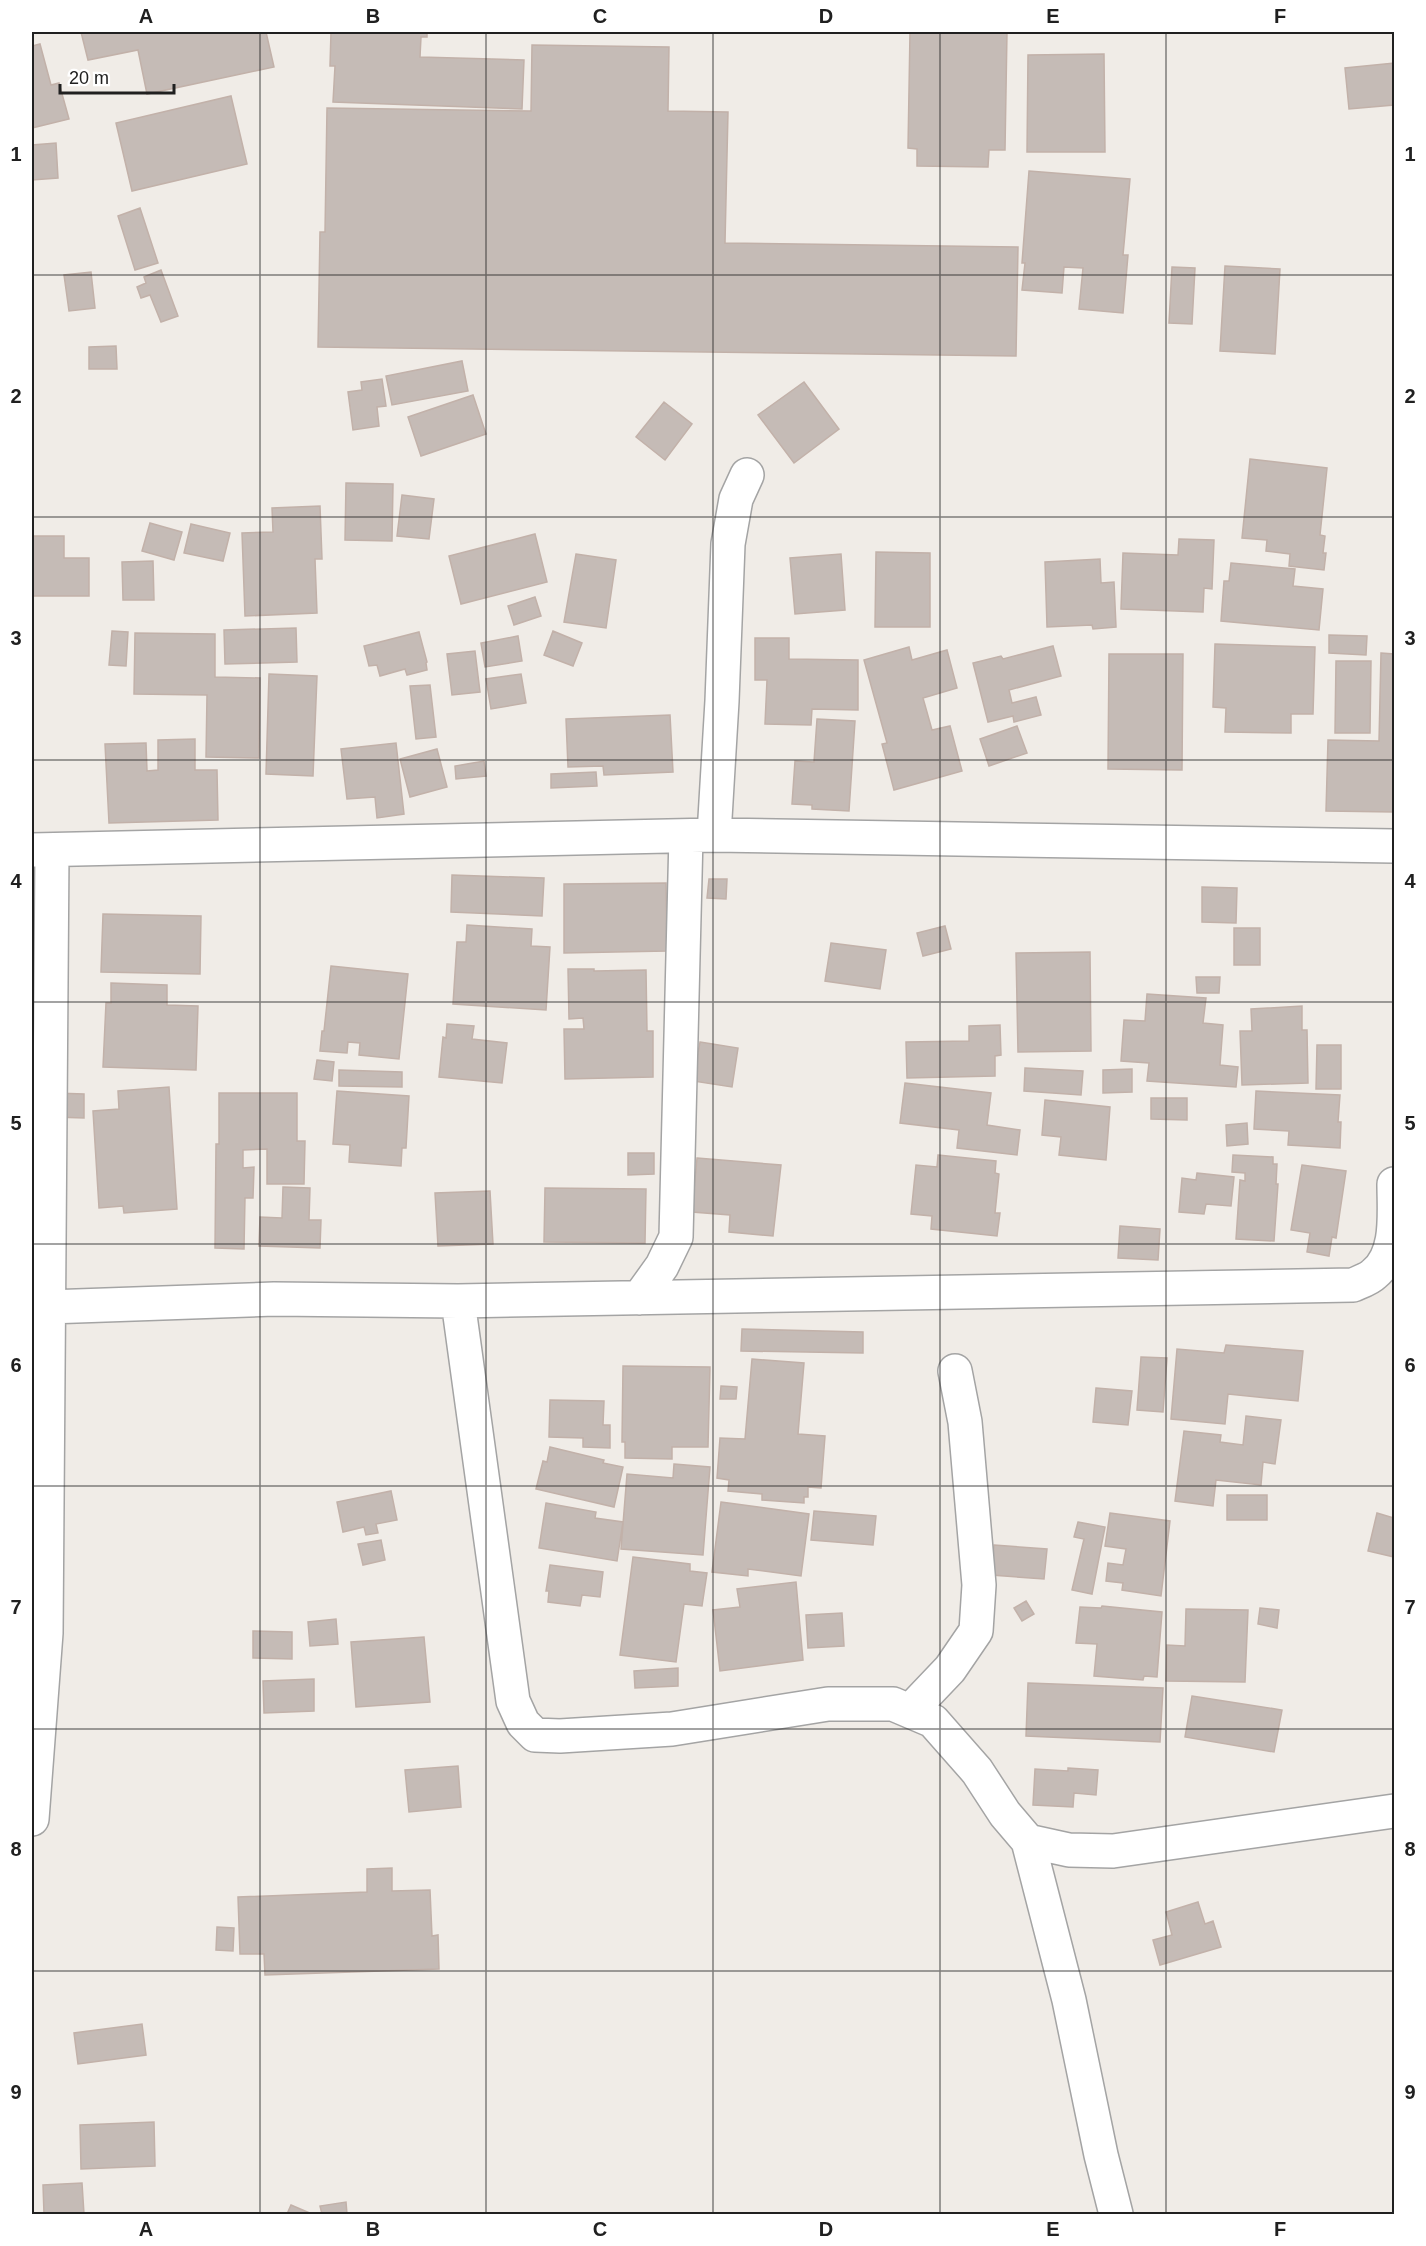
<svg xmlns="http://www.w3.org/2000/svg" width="1426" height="2246" font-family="Arial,sans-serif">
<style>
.building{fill:#c5bbb6;stroke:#c2b1a9;stroke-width:1.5}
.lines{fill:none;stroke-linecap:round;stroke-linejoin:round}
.street-casing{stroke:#a4a4a4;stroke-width:36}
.street{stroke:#fff;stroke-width:33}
.grid{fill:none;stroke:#202020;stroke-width:1.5;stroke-opacity:0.55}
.neatline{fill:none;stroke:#202020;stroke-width:2}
.grid-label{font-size:20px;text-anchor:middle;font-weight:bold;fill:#202020}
</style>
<rect width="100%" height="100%" fill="#f0ece7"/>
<path class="building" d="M81 32H266L274 67 147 94 138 50 88 60Z
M331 32H427V37H421L420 57 524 60 522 109 333 102 335 66H330Z
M910 32H1007L1005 150H989L988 167 917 166V149L908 148Z
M40 44 51 85 59 83 69 119 32 128V46Z
M532 45 669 47 668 111 728 112 725 243 1018 247 1016 356 318 347 320 232H325L327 108 531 111Z
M1104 54 1105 152H1027L1028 55Z
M1394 63V105L1349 109 1345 68Z
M231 96 247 164 132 191 116 123Z
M56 143 58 178 32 180V145Z
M1029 171 1130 179 1123 255H1128L1123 313 1079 309 1083 268 1064 267 1062 293 1022 290 1025 263H1022Z
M140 208 158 263 135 270 118 216Z
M1225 266 1280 269 1275 354 1220 351Z
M1172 267 1195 268 1192 324 1169 323Z
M161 270 178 316 161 322 150 295 141 298 137 287 146 283 144 277Z
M91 272 95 308 69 311 64 275Z
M116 346 117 369H89V347Z
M462 361 468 391 392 405 386 376Z
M382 379 386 406 377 407 379 426 353 430 348 392 362 390 361 382Z
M804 382 839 429 794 463 758 415Z
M473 395 486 434 421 456 408 417Z
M664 402 692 424 665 460 636 437Z
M1250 459 1327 468 1320 535 1325 536 1323 553H1326L1324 570 1289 566 1290 554 1266 551 1267 540 1242 538Z
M346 483 393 484 392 541 345 540Z
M402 495 434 499 429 539 397 536Z
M320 506 322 559H315L317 613 245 616 242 533 273 532 272 508Z
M150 523 182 532 174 560 142 551Z
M191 524 230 533 223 561 184 553Z
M535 534 547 582 461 604 449 556Z
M32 536H64V558H89V596H32Z
M1179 539 1214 540 1212 589 1204 588 1203 612 1121 609 1123 553 1178 555Z
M876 552 930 553V627H875Z
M576 554 616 560 606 628 564 622Z
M841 554 845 610 795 614 790 558Z
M1100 559 1101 583 1114 582 1116 627 1093 629 1092 625 1047 627 1045 562Z
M153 561 154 600H123L122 562Z
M1231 563 1295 569 1293 586 1323 589 1319 630 1221 621 1224 581H1229Z
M535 597 541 616 514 625 508 606Z
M296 628 297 662 225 664 224 630Z
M112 631 128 632 126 666 109 665Z
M553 631 582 643 573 666 544 655Z
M419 632 427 662 426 663 427 670 407 675 405 669 380 676 377 665 369 666 364 646Z
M135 633 215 634V677L260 678 259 758 206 757 207 695 134 694Z
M1329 635 1367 636 1366 655 1329 653Z
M518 636 522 661 485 667 481 643Z
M755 638H789V659L858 660V710L812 709 811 725 765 724 767 680H755Z
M1215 644 1315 647 1313 714H1291V733L1225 732 1226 708 1213 707Z
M1053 646 1061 676 1009 690 1012 703 1036 697 1041 715 1014 722 1013 716 988 722 973 663 1001 656 1003 659Z
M909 647 912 660 947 650 957 688 923 698 932 730 950 726 962 771 894 790 882 744 887 743 864 660Z
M475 651 480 692 452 695 447 654Z
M1381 653 1394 654V812L1326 811 1328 740 1379 741Z
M1109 654H1183L1182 770 1108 769Z
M1336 661H1371L1370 733H1335Z
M269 674 317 676 313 776 266 774Z
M521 674 526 703 491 709 486 679Z
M430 685 436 737 416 739 410 686Z
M670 715 673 772 604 775 603 766 568 767 566 719Z
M817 719 855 721 849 811 812 809V805L792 804 795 761 814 762Z
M1017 726 1027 753 989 766 980 739Z
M195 739V770H217L218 820 109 823 105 744 146 743 147 771 158 770V740Z
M396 743 404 814 377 818 375 797 347 799 341 749Z
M437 749 447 787 410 797 400 759Z
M484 761 486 776 456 779 455 766Z
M596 772 597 786 551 788V774Z
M452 875 544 878 542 916 451 912Z
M709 879H727L726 899 707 898Z
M666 883 667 951 564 953V884Z
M1202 887 1237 888 1236 923 1202 922Z
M103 914 201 916 200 974 101 972Z
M467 925 532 929 531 946 550 947 546 1010 453 1004 457 942H466Z
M945 926 951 949 923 956 917 933Z
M1234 928H1260V965H1234Z
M831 943 886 950 880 989 825 981Z
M1090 952 1091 1051 1018 1052 1016 953Z
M331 966 408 974 399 1059 359 1055 360 1043 348 1042 347 1053 320 1051 322 1031H324Z
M568 969H594V971L646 970 647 1031H653V1077L565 1079 564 1029H584L583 1018 569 1019Z
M1196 977H1220L1219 993H1197Z
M111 983 167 985V1005L198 1006 196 1070 103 1067 106 1003H111Z
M1147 994 1206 998 1203 1023 1223 1025 1220 1065 1238 1067 1236 1087 1147 1081 1149 1063 1121 1061 1124 1020 1145 1021Z
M1302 1006V1030H1307L1308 1083 1242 1085 1240 1031H1252L1251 1009Z
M447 1024 474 1026 472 1039 507 1043 502 1083 439 1077 443 1037 446 1038Z
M1000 1025 1001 1055 995 1056V1076L907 1078 906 1042 969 1041V1026Z
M700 1042 738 1048 732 1087 693 1081Z
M1317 1045H1341V1089H1316Z
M317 1060 334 1062 332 1081 314 1079Z
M1025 1068 1083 1071 1081 1095 1024 1091Z
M1132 1069V1092L1103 1093V1070Z
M339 1070 402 1072V1087L339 1086Z
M905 1083 991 1093 987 1125 1020 1130 1017 1155 957 1148 959 1130 900 1123Z
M169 1087 177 1209 124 1213 123 1206 99 1208 93 1111 119 1109 118 1091Z
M337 1091 409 1096 406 1148H402L401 1166 349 1162 350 1145 333 1144Z
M1256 1091 1340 1095 1338 1122H1341L1340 1148 1288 1145 1289 1131 1254 1129Z
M54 1093 84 1094V1118L53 1117Z
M219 1093H297V1141H305L304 1184H267V1149L243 1150V1168L254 1167 253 1198H245L244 1249 215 1248 216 1144H219Z
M1151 1098H1187V1120L1151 1119Z
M1045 1100 1110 1107 1106 1160 1059 1155 1061 1137 1042 1135Z
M1247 1123 1248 1144 1227 1146 1226 1125Z
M628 1153H654V1174L628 1175Z
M938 1155 996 1161 995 1173 999 1174 995 1213H1000L997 1236 931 1229 932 1216 911 1214 916 1165 937 1167Z
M1233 1155 1273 1157V1164H1277L1276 1184H1278L1274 1241 1236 1239 1240 1180 1245 1181V1173L1232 1172Z
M697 1158 781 1165 773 1236 729 1232 730 1215 692 1212Z
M1302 1165 1346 1171 1336 1238 1332 1237 1329 1256 1307 1252 1310 1233 1291 1230Z
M1197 1173 1234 1177 1231 1206 1206 1204 1204 1214 1179 1212 1182 1178 1196 1180Z
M283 1187 310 1188 309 1220H321L320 1248 259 1246 260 1217 282 1218Z
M545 1188 646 1189 645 1243 544 1242Z
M490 1191 493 1244 438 1246 435 1193Z
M1120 1226 1160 1229 1158 1260 1118 1258Z
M742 1329 863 1332V1353L741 1351Z
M1226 1345 1303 1351 1298 1401 1228 1394 1225 1424 1171 1419 1177 1349 1224 1353Z
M1141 1357 1167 1358 1163 1412 1137 1410Z
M752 1359 804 1363 798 1434 825 1436 821 1488 808 1487V1497H804V1503L762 1500V1494L728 1491 729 1480 717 1478 720 1438 745 1439Z
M623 1366 710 1367 708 1447H672V1459L625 1458V1442H622Z
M721 1386 737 1387 736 1399H720Z
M1096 1388 1132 1391 1128 1425 1093 1422Z
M550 1400 604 1401 603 1425H610V1448L583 1447V1438L549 1437Z
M1246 1416 1281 1420 1275 1464 1263 1462 1261 1485 1216 1480 1213 1506 1175 1501 1184 1431 1221 1435 1220 1442 1243 1445Z
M550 1447 604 1460 603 1463 623 1467 614 1507 536 1489 543 1461 547 1462Z
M674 1464 710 1467 703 1555 621 1549 627 1474 673 1478Z
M391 1491 397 1520 376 1524 378 1533 366 1535 364 1527 343 1532 337 1502Z
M1227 1495H1267V1520H1227Z
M721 1502 809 1514 801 1576 748 1569V1576L712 1572Z
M546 1503 596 1512 595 1518 623 1522 617 1561 539 1548Z
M814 1511 876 1516 873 1545 811 1540Z
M1110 1513 1170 1521 1161 1596 1122 1590 1123 1583 1106 1581 1108 1563 1123 1565 1126 1549 1105 1546Z
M1377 1513 1394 1518V1557L1368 1551Z
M1078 1522 1105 1527 1092 1594 1072 1590 1084 1539 1074 1537Z
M381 1540 385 1560 363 1565 358 1544Z
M994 1545 1047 1549 1044 1579 991 1575Z
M633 1557 690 1564V1571L707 1573 702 1606 684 1604 676 1662 620 1655Z
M550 1565 603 1572 600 1597 582 1595 580 1606 548 1602 549 1591H546Z
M796 1582 803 1660 720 1671 713 1610 740 1607 737 1589Z
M1026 1601 1034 1614 1022 1621 1014 1608Z
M1102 1606 1162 1612 1157 1677 1144 1676 1143 1680 1094 1676 1097 1644 1076 1643 1080 1607 1101 1608Z
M1260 1608 1279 1610 1277 1628 1258 1624Z
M1186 1609 1248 1610 1245 1682 1166 1681 1167 1645 1185 1646Z
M842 1613 844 1646 808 1648 806 1615Z
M336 1619 338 1644 310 1646 308 1622Z
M253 1631 292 1632V1659L253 1658Z
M424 1637 430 1702 356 1707 351 1642Z
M678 1668V1686L635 1688 634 1671Z
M314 1679V1711L264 1713 263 1681Z
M1028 1683 1163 1688 1160 1742 1026 1736Z
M1192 1696 1282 1710 1274 1752 1185 1737Z
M458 1766 461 1807 409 1812 405 1770Z
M1068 1768 1098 1770 1096 1795 1074 1793 1073 1807 1033 1805 1035 1769 1068 1771Z
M392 1868V1891L430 1890 432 1936 438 1935 439 1969 265 1975 264 1954H240L238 1897 367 1892V1869Z
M1198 1902 1205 1924 1213 1921 1221 1947 1160 1965 1153 1940 1172 1935 1166 1912Z
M217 1927 234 1928 233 1951 216 1950Z
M142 2024 146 2055 78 2064 74 2033Z
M154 2122 155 2166 81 2169 80 2125Z
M82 2183 84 2214H44L43 2185Z
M346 2202 347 2214H322L320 2206Z
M291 2205 312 2214H287Z"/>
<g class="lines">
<defs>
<path id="street" d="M714 835 722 701 728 544 736 499 747 475
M32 850 714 835 1394 846
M639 1298 662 1266 676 1237 686 836
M458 1301 513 1701 523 1723 535 1735 560 1736 672 1729 828 1704H893L933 1721 977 1771 1005 1814 1028 1841 1069 1850 1113 1851 1394 1811
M48 1307 274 1299 458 1301 1353 1285C1360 1282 1369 1279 1374 1274 1399 1254 1394 1213 1394 1184
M910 1711 950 1669 976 1631 979 1585 965 1422 955 1371
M32 1819 46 1633 52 851
M1028 1841 1069 2000 1101 2155 1116 2214"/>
</defs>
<use href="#street" class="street-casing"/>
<use href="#street" class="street"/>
</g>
<path class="grid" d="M260 32V2214M486 32V2214M713 32V2214M940 32V2214M1166 32V2214M32 275H1394M32 517H1394M32 760H1394M32 1002H1394M32 1244H1394M32 1486H1394M32 1729H1394M32 1971H1394"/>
<rect width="1426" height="2246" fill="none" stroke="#ffffff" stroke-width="66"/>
<path d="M60 84v9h114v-9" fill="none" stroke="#202020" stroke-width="3"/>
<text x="69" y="84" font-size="18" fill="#202020" stroke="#ffffff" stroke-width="4.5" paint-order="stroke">20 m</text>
<rect x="33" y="33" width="1360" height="2180" class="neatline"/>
<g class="grid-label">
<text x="146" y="23">A</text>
<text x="373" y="23">B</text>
<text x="600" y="23">C</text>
<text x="826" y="23">D</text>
<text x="1053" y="23">E</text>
<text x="1280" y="23">F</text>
<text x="16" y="161">1</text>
<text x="1410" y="161">1</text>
<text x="16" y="403">2</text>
<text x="1410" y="403">2</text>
<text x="16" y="645">3</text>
<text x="1410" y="645">3</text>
<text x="16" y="888">4</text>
<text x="1410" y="888">4</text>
<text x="16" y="1130">5</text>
<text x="1410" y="1130">5</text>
<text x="16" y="1372">6</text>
<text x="1410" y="1372">6</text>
<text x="16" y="1614">7</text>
<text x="1410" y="1614">7</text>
<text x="16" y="1856">8</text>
<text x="1410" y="1856">8</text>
<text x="16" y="2099">9</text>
<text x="1410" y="2099">9</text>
<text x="146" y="2236">A</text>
<text x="373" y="2236">B</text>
<text x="600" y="2236">C</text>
<text x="826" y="2236">D</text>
<text x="1053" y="2236">E</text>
<text x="1280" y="2236">F</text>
</g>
</svg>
